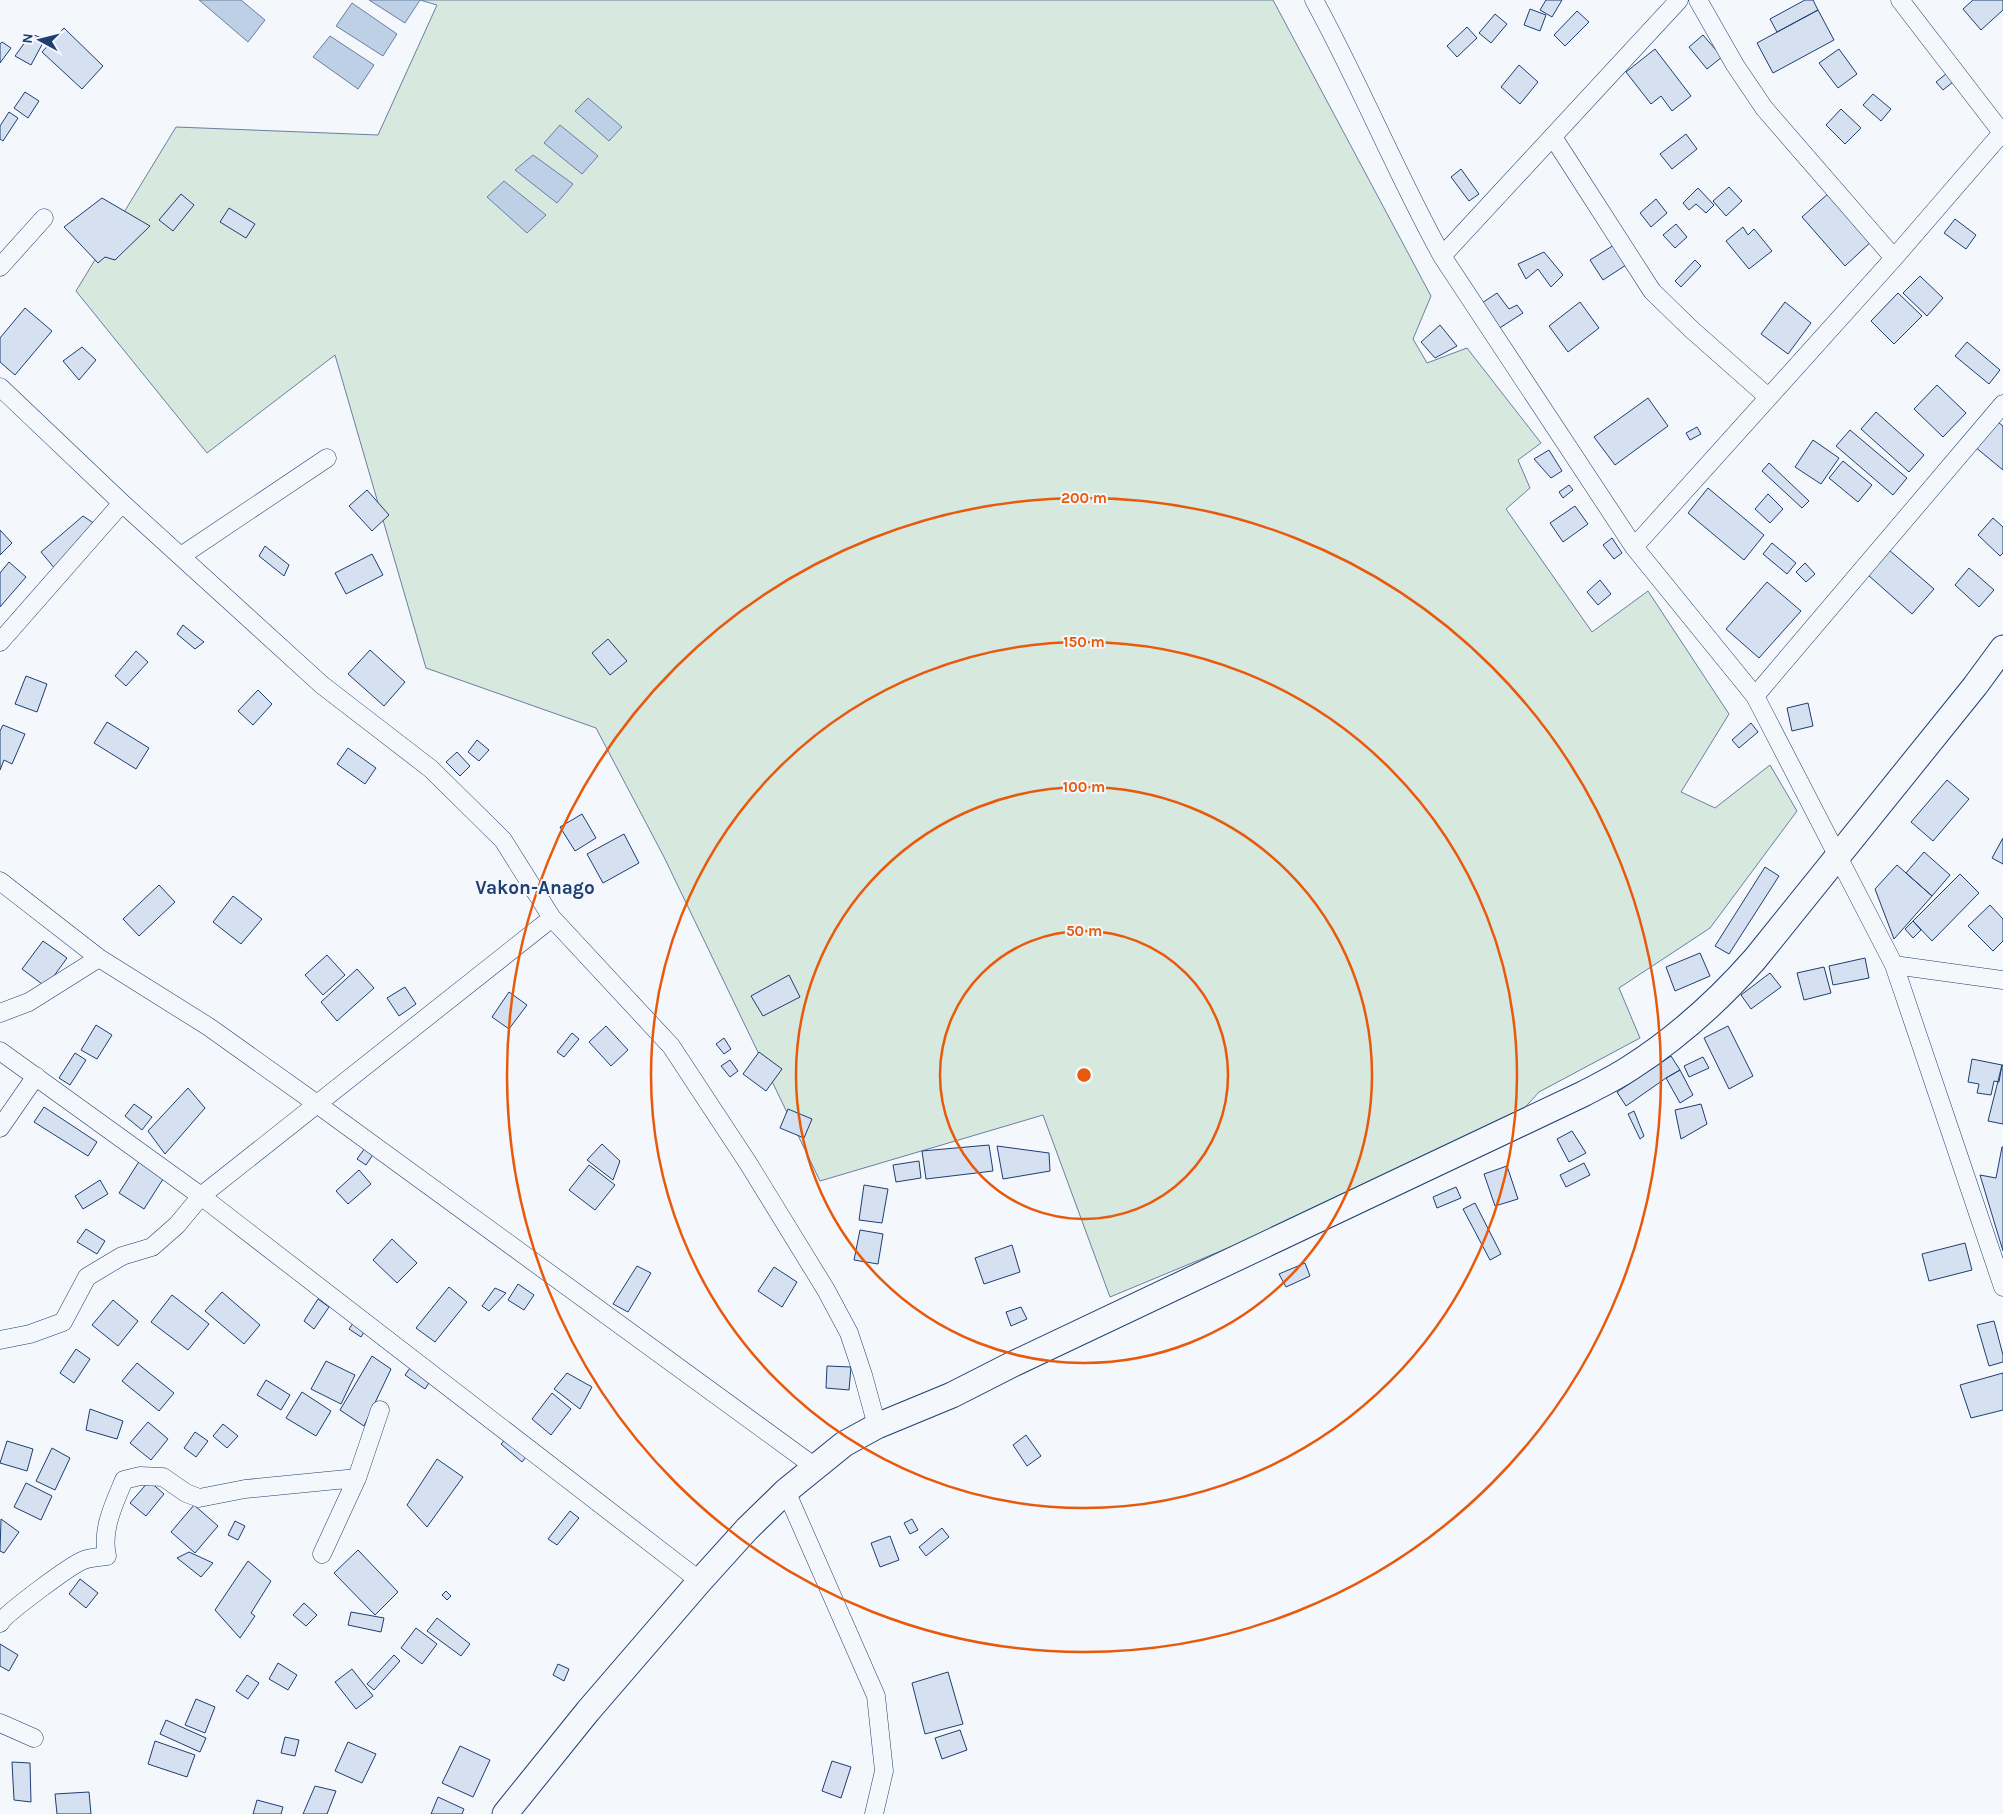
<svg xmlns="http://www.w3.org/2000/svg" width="2003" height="1814" font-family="Karla,sans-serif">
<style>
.green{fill:#d7e8df;stroke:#687fa3}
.water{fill:#bed0e5;stroke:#687fa3}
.building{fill:#d5e0f0;stroke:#1d3f73}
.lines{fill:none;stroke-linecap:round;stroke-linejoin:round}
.minor-casing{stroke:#1d3f73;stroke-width:19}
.secondary-casing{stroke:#1d3f73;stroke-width:27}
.minor{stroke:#f4f7fb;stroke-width:18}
.secondary{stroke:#f4f7fb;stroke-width:25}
.ring{fill:none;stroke:#e8590c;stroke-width:2.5}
.labels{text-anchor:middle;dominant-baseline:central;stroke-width:4;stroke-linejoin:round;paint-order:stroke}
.quarter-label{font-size:19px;font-weight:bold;fill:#1d3f73;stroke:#f4f7fb}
.centre{fill:#e8590c;stroke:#f4f7fb;stroke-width:2.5}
.ring-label{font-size:15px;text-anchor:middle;font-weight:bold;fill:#e8590c;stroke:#f4f7fb;stroke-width:4;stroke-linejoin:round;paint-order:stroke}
</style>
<rect width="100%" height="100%" fill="#f4f7fb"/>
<path class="green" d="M420 0H1273L1431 296 1413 339 1427 363 1467 348 1541 443 1518 460 1530 488 1506 509 1592 632 1648 591 1729 714 1681 792 1715 808 1770 765 1797 811 1710 928 1619 988 1640 1038 1539 1092 1520 1113 1334 1204 1110 1297 1043 1115 820 1181 664 857 596 728 426 668 335 355 207 453 76 291 176 127 378 135 437 5Z"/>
<path class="water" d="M199 0H241L265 20 248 42Z
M369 0H420L405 23Z
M352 3 397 34 383 56 336 26Z
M330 36 374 65 358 89 313 57Z
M588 98 622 127 609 141 575 111Z
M560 125 598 156 582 174 544 143Z
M533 155 573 184 557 203 515 170Z
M504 181 546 215 527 233 487 197Z"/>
<path class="building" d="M1546 0H1562L1552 17 1540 10Z
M1805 0H1813L1818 10 1777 32 1770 19Z
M1973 0H2003V10L1981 30 1963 9Z
M1530 9 1546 15 1540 31 1524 25Z
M1818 10 1834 40 1773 73 1757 43Z
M1577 11 1589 22 1565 46 1554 35Z
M1495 14 1507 24 1491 43 1479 33Z
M1467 27 1477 38 1457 57 1447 46Z
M64 28 103 66 82 89 42 52Z
M31 34 45 39 31 65 15 56Z
M1703 35 1722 57 1707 69 1689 47Z
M2 42 11 48 0 63V44Z
M1655 49 1691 96 1672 111 1661 96 1651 104 1626 72Z
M1839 49 1857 74 1838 88 1819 63Z
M1519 65 1538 82 1520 104 1501 87Z
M1952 69 1958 78 1943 90 1936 82Z
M25 92 39 101 28 118 14 108Z
M1873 94 1891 109 1881 121 1863 105Z
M1841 109 1861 128 1845 144 1826 125Z
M9 112 18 118 3 141 0 139V126Z
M1686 134 1697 149 1672 169 1660 154Z
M1461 169 1479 194 1469 201 1451 177Z
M1729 187 1742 201 1726 216 1713 201Z
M1698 188 1714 205 1706 213 1696 204 1689 210 1683 203Z
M1830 192 1873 240 1845 266 1802 217Z
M181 194 194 205 173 231 159 220Z
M102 198 150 226 115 260 105 257 98 263 64 227Z
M1656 199 1667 213 1651 227 1640 213Z
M229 208 255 224 246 238 220 222Z
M1955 219 1976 235 1966 249 1944 233Z
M1676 224 1687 237 1675 248 1663 235Z
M1743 227 1748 235 1754 229 1772 251 1749 269 1726 241Z
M1614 245 1626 265 1603 280 1590 260Z
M1544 252 1563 275 1551 287 1538 269 1526 279 1518 264Z
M1695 260 1701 266 1681 287 1675 281Z
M1920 276 1943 298 1927 316 1903 293Z
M1497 293 1509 309 1517 305 1523 313 1498 329 1482 303Z
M1898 293 1922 316 1894 344 1871 321Z
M1580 302 1599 328 1568 352 1549 326Z
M1785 302 1811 323 1788 354 1761 334Z
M25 308 52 331 15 375 0 362V338Z
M1440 325 1457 346 1435 358 1421 342Z
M1967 342 2000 370 1989 384 1955 356Z
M82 347 96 360 79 380 63 361Z
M1937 385 1966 413 1943 437 1914 409Z
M1648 398 1668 426 1615 465 1594 437Z
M1876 412 1924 455 1909 472 1861 429Z
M1990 416 2003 426V470L1969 442Z
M1697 427 1701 434 1690 440 1686 433Z
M1850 430 1907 478 1893 495 1836 446Z
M1813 440 1839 458 1821 484 1795 467Z
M1549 450 1562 471 1551 478 1534 459Z
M1843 461 1872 485 1858 502 1829 478Z
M1769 463 1809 501 1802 508 1762 471Z
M1569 485 1573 490 1563 498 1559 492Z
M1708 488 1764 535 1744 560 1688 513Z
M367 490 389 515 372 531 349 506Z
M1768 494 1783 509 1770 523 1755 509Z
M1575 506 1588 524 1563 542 1550 523Z
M83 516 98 526 56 570 41 552Z
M1993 518 2003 527V553L2000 556 1978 535Z
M0 530 12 543 0 555Z
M1612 538 1622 553 1614 559 1603 545Z
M1772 543 1796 563 1787 574 1763 554Z
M265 546 289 565 284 576 259 556Z
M1889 550 1934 589 1912 614 1868 575Z
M372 554 383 575 346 594 335 573Z
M9 562 26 577 0 607V573Z
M1805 563 1815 574 1806 582 1796 572Z
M1969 568 1994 590 1979 607 1955 585Z
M1600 580 1611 594 1598 605 1587 592Z
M1767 582 1801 611 1759 658 1726 629Z
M183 625 195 635 204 642 195 649 177 634Z
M608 639 627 661 610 675 592 653Z
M370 650 405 682 384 706 348 674Z
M136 651 148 662 126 686 115 676Z
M26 676 47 684 37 712 15 704Z
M258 690 272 704 253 725 238 711Z
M1808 703 1813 726 1792 731 1787 708Z
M107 722 149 748 136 769 94 743Z
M1751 723 1758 732 1739 748 1732 740Z
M3 725 25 734 12 764 4 760 0 770V731Z
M477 740 489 750 479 761 468 752Z
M348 748 376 768 365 784 337 764Z
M457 752 470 766 460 776 446 762Z
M1947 780 1969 799 1933 841 1911 822Z
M582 814 596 838 575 851 560 827Z
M624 834 639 863 603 883 587 854Z
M2003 838V864L1992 858Z
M1924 852 1950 875 1932 896 1906 873Z
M1897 865 1932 896 1894 939 1875 889Z
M1765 867 1779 876 1729 954 1715 946Z
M1960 874 1979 893 1932 941 1913 921Z
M159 885 175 902 139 936 123 919Z
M233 896 262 919 241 944 213 922Z
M1990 905 2003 919V941L1993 951 1968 926Z
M1913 921 1921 930 1913 938 1905 929Z
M43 941 67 958 46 987 22 969Z
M1700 953 1710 976 1675 991 1666 967Z
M327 955 345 975 323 995 305 975Z
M1865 958 1869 978 1833 985 1829 966Z
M1824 967 1831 993 1804 1000 1797 973Z
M357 969 374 988 337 1021 321 1002Z
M1770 973 1781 987 1751 1009 1741 995Z
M789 975 800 997 763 1016 751 996Z
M405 987 416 1004 399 1016 387 998Z
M509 992 527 1005 509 1029 492 1017Z
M96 1025 112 1035 97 1059 81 1050Z
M606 1026 628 1050 611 1066 589 1042Z
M1728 1026 1753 1076 1729 1089 1704 1038Z
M572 1033 579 1039 564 1057 557 1052Z
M724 1038 731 1049 724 1054 716 1044Z
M759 1052 782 1069 766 1091 743 1074Z
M75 1053 86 1060 70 1085 59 1078Z
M1671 1056 1680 1070 1666 1078 1626 1106 1617 1092Z
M1703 1057 1709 1068 1689 1077 1684 1066Z
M1972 1059 2002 1065 1999 1082 1994 1081 1991 1095 1977 1093 1979 1084 1968 1082Z
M730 1060 738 1071 730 1077 721 1066Z
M2002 1065H2003V1124L1988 1121Z
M1680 1070 1693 1095 1680 1103 1666 1078Z
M188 1088 205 1108 165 1154 148 1131Z
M134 1104 152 1117 142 1130 125 1116Z
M1701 1104 1707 1124 1681 1139 1675 1110Z
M44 1107 97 1142 88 1156 34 1122Z
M788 1109 812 1119 804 1138 780 1128Z
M1634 1111 1644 1136 1640 1139 1628 1114Z
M1572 1131 1586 1153 1569 1162 1557 1139Z
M368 1144 376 1150 366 1165 357 1159Z
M602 1144 620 1161 613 1180 587 1160Z
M989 1145 993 1171 926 1179 922 1151Z
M997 1146 1049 1153 1050 1171 1003 1179Z
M2002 1147H2003V1251L1980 1175 1996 1178Z
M140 1160 165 1176 144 1209 119 1193Z
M919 1161 921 1178 896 1182 893 1165Z
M1584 1163 1590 1175 1566 1187 1560 1175Z
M589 1165 615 1185 595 1210 569 1190Z
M1507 1166 1518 1199 1495 1206 1484 1174Z
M359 1170 371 1184 348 1204 336 1191Z
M100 1180 108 1194 83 1209 75 1196Z
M864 1185 888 1189 882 1223 859 1220Z
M1456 1187 1461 1198 1437 1208 1433 1197Z
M1475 1203 1501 1254 1490 1260 1463 1209Z
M86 1229 105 1241 97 1254 77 1242Z
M860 1230 883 1234 878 1264 854 1260Z
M392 1239 417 1263 397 1283 373 1260Z
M1965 1243 1972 1270 1929 1281 1922 1254Z
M1012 1245 1020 1272 984 1284 975 1258Z
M1305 1263 1310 1276 1286 1287 1279 1274Z
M637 1266 651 1273 628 1312 613 1304Z
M774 1267 797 1282 782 1307 758 1291Z
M518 1284 534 1295 524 1310 508 1300Z
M449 1287 467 1302 435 1342 416 1328Z
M495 1288 506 1293 489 1311 482 1306Z
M222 1292 260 1325 244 1344 205 1311Z
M172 1295 209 1324 188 1350 151 1322Z
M318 1299 329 1307 314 1329 304 1321Z
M113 1300 138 1321 118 1346 92 1325Z
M1021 1307 1027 1319 1011 1326 1006 1312Z
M356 1319 368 1326 361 1337 349 1329Z
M1994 1321 2003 1355V1362L1989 1366 1977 1325Z
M76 1349 90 1359 74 1383 60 1373Z
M372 1356 391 1369 364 1426 340 1410Z
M326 1361 355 1375 341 1404 311 1389Z
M137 1363 174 1393 159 1411 122 1381Z
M413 1364 432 1378 425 1389 405 1375Z
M827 1366 851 1367 849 1390 826 1388Z
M567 1373 592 1387 580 1409 554 1389Z
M2003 1373V1410L1971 1418 1960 1385Z
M266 1380 290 1395 281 1410 257 1395Z
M302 1392 331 1411 316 1436 286 1418Z
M552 1393 571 1409 551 1435 532 1419Z
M90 1409 123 1421 117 1439 86 1430Z
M148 1422 168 1439 151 1460 130 1443Z
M223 1424 238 1436 227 1448 213 1436Z
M195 1432 208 1441 196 1457 184 1448Z
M510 1435 530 1452 522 1462 501 1444Z
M1026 1435 1041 1456 1027 1466 1013 1445Z
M7 1441 33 1449 27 1471 0 1463Z
M52 1448 70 1458 55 1490 36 1481Z
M437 1459 463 1477 427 1527 407 1505Z
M149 1481 164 1494 146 1516 130 1503Z
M26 1483 52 1496 41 1520 14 1507Z
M194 1505 218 1526 195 1553 171 1532Z
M570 1511 579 1518 557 1545 548 1539Z
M1 1519 19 1532 4 1553 0 1551Z
M912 1519 918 1530 910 1534 904 1523Z
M235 1521 245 1526 238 1540 228 1535Z
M942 1528 949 1537 926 1556 919 1547Z
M890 1536 899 1560 880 1567 871 1543Z
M358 1550 398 1592 375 1615 334 1573Z
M189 1552 213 1563 201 1577 177 1558Z
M248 1561 271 1581 251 1613 255 1616 240 1638 215 1610Z
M80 1579 98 1593 86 1608 69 1594Z
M446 1591 451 1596 447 1600 442 1595Z
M304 1603 317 1615 306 1626 293 1615Z
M351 1612 384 1618 381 1632 348 1625Z
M437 1618 470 1644 461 1656 427 1631Z
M416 1628 437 1644 422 1664 401 1648Z
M0 1644 18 1655 9 1671 0 1666Z
M394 1655 400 1661 374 1690 367 1684Z
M278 1663 297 1675 288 1690 269 1679Z
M558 1664 569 1669 564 1681 553 1675Z
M352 1669 373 1696 356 1709 335 1682Z
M948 1672 963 1724 925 1734 912 1683Z
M247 1675 259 1683 248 1699 236 1691Z
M196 1699 215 1707 205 1733 185 1725Z
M166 1720 206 1738 200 1752 160 1734Z
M960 1730 967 1750 942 1759 935 1738Z
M285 1737 299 1740 295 1756 281 1753Z
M155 1741 195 1755 187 1777 148 1764Z
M348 1742 376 1754 362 1783 335 1771Z
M460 1746 490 1760 473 1797 442 1783Z
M832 1761 851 1767 841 1798 822 1791Z
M12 1762 30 1763 31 1802 14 1800Z
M315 1786 336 1791 327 1814H303Z
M89 1792 91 1814H57L55 1794Z
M438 1797 464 1809 462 1814H431Z
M257 1800 283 1807 281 1814H253Z"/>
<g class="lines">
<defs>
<path id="minor" d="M1314 0C1360 84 1396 173 1442 256L1634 547 1755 696 1894 965 2003 1287
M1698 0 1735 65 1764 108 1894 258
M1900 0 2003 134
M1553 137 1652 291 1691 329 1768 397
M1442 256 1679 0
M0 267 44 218
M0 387 122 503 322 685 431 769 503 840 552 918 671 1046 748 1163 826 1290 849 1333 863 1375 877 1426
M1634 547 1894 258 2002 133
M181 556 327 458
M0 642 122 503
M1755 696 2003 404
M0 881 99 958 209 1027 317 1104 815 1467
M1894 965 2003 980
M0 1013 29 1002 99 958
M0 1051 201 1196 700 1581
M0 1128 36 1076
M0 1340 30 1334 63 1322 87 1277 122 1256 152 1247 177 1225 201 1196 552 918
M786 1491 876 1696 884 1771 874 1814
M322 1554 357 1478 380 1410
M0 1623C6 1613 72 1564 84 1560 91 1557 100 1557 107 1556 101 1530 114 1504 124 1480L140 1476 163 1477 186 1493 199 1498 245 1489 357 1478
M0 1723 34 1738"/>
<path id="secondary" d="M505 1814 588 1711 700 1581 747 1529 786 1491 844 1444 877 1426 952 1395 1013 1364 1583 1094C1598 1086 1615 1078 1630 1068 1677 1038 1718 1001 1755 959L1975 686 2003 648"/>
</defs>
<use href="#minor" class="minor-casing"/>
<use href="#secondary" class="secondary-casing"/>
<use href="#minor" class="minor"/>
<use href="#secondary" class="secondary"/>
</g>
<g class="ring">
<circle cx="1084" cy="1075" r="144"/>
<circle cx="1084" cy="1075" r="288"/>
<circle cx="1084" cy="1075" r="433"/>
<circle cx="1084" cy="1075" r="577"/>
</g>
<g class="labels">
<g class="quarter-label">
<text x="535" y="888">Vakon-Anago</text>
</g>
</g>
<circle cx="1084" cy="1075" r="8" class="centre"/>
<g class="ring-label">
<text x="1084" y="503">200 m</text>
<text x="1084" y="647">150 m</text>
<text x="1084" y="792">100 m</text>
<text x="1084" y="936">50 m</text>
</g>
<g transform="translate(40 40) rotate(277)" stroke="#f4f7fb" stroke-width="4" paint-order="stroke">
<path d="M0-4L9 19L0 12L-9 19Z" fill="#1d3f73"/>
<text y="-8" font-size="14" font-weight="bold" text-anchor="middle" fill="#1d3f73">N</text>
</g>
</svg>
